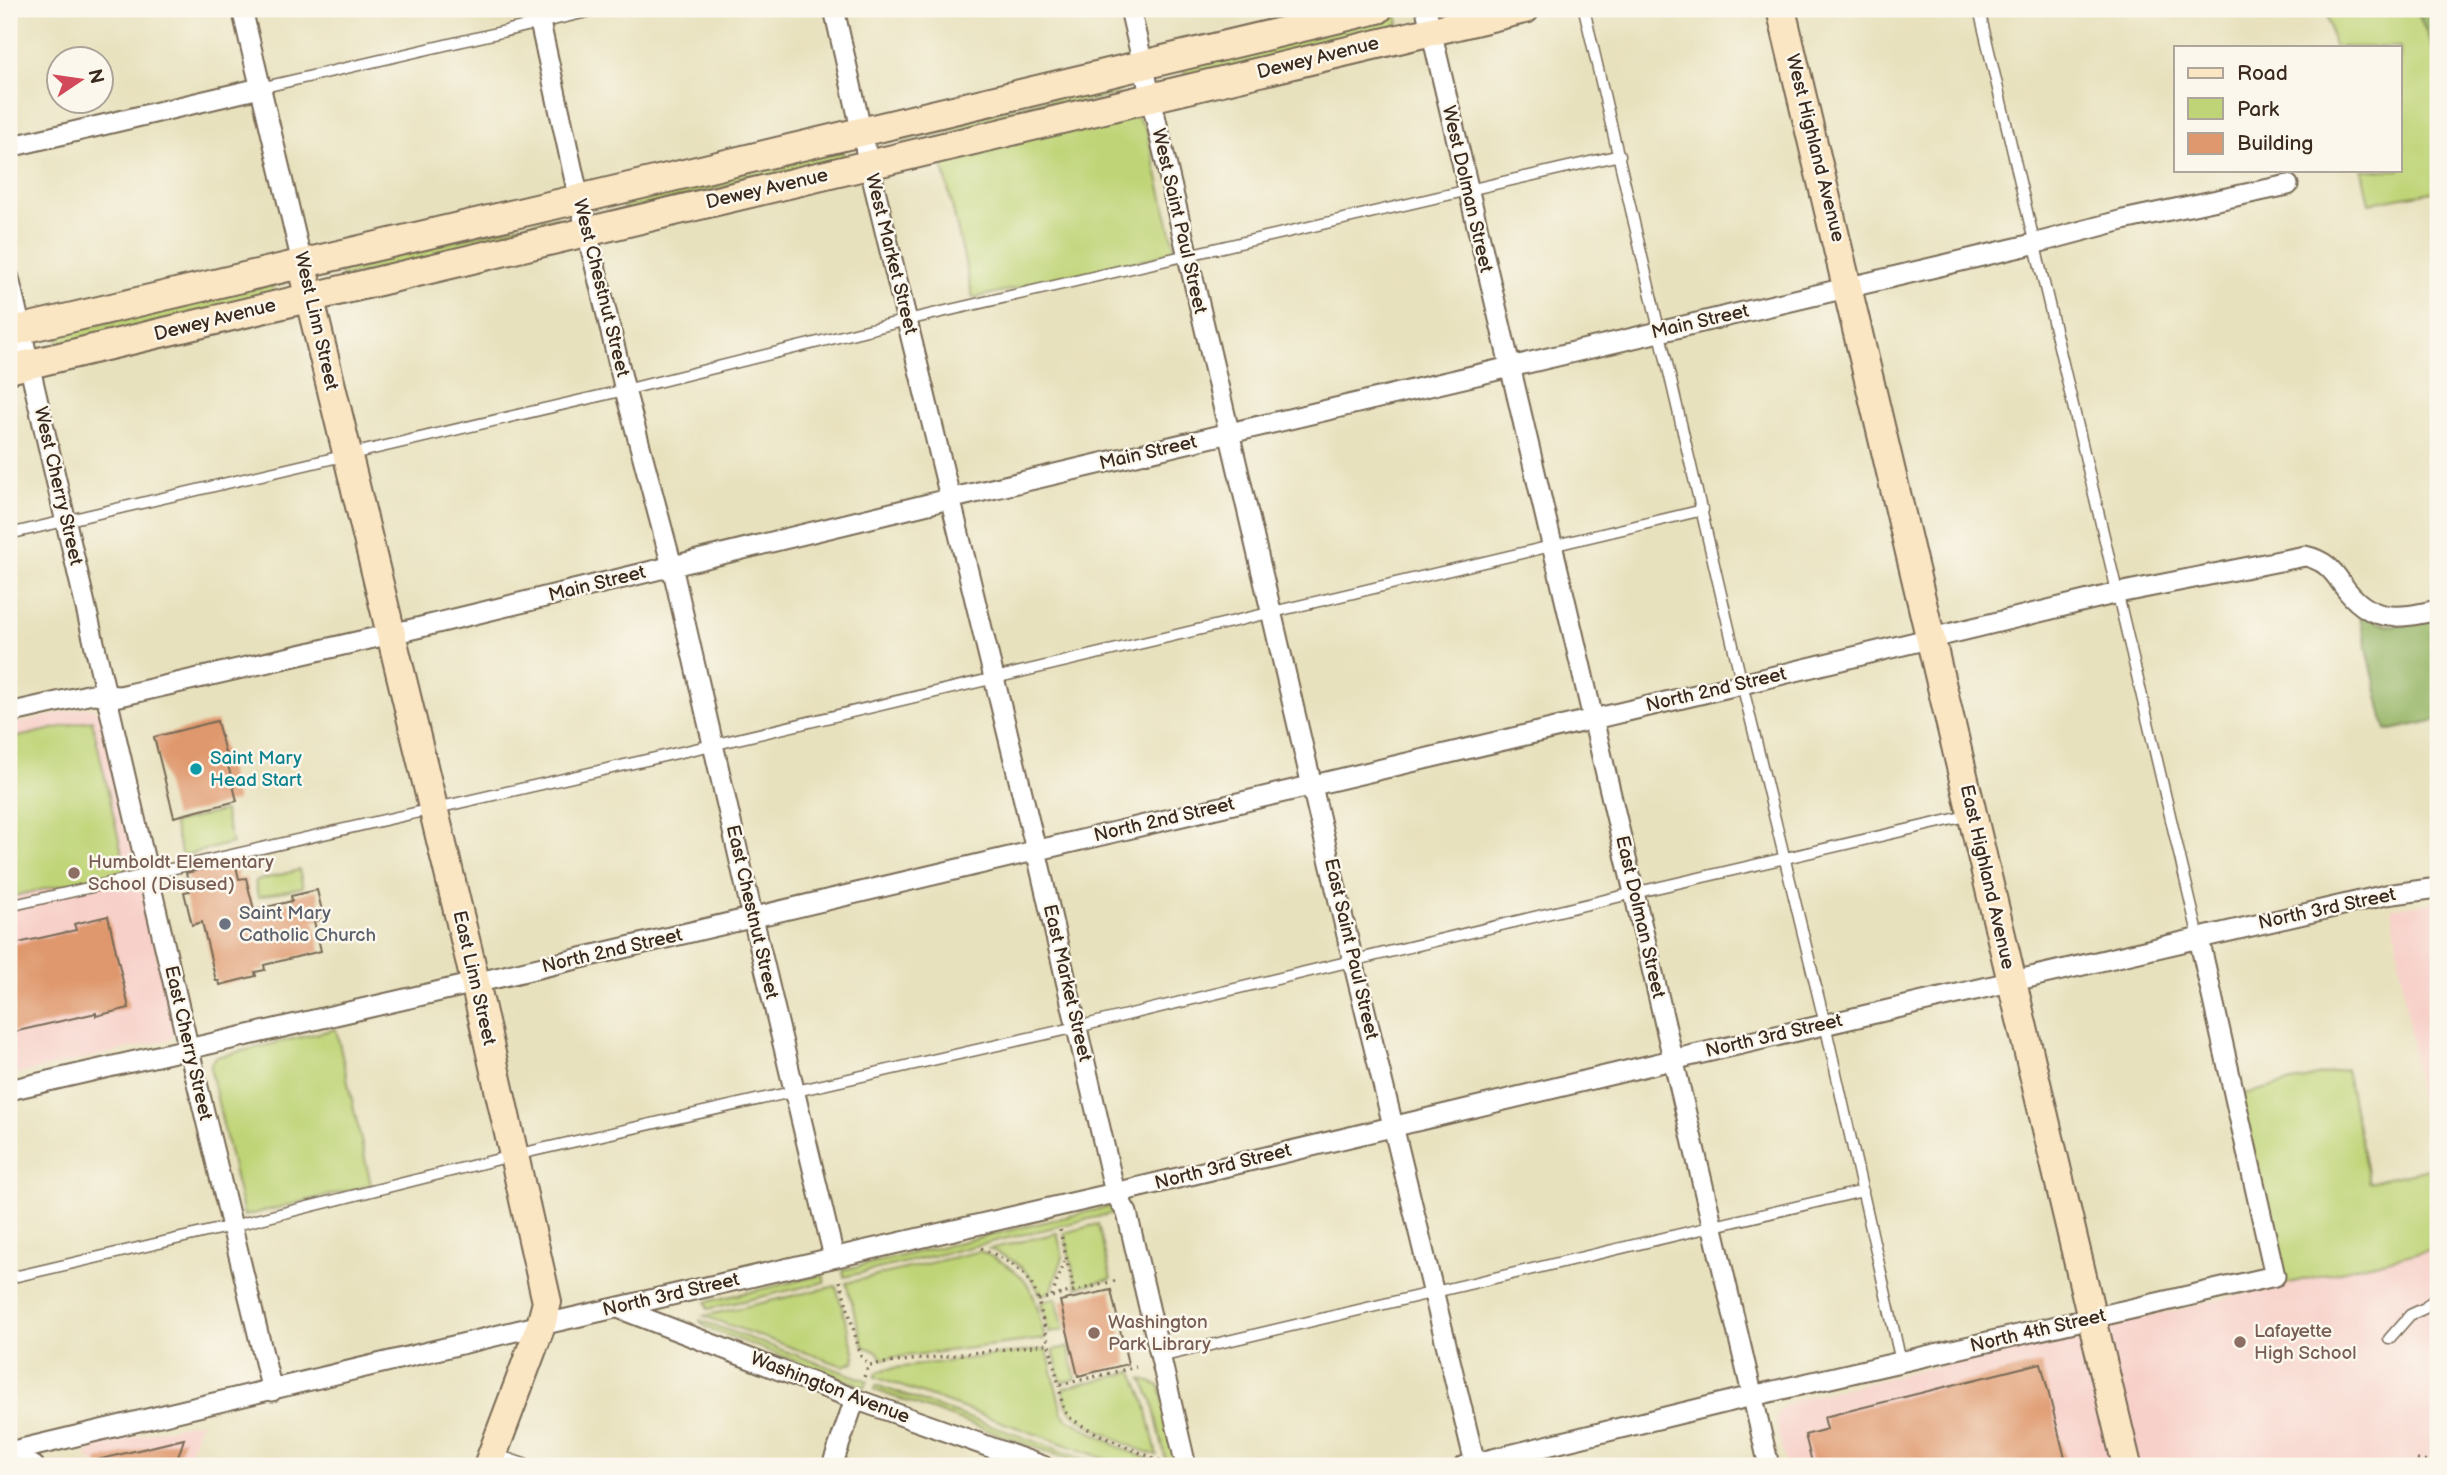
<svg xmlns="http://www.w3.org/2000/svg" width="2447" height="1475" font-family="'Balsamiq Sans',sans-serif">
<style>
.built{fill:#f7d0c9}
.green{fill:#bfd477;stroke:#7d7f4a;stroke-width:2}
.forest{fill:#97b668;stroke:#697043;stroke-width:2}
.building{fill:#df986d}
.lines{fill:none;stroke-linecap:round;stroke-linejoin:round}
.lane-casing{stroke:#786a56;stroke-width:13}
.street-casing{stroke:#786a56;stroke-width:23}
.secondary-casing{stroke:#786a56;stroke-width:32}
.path{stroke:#786a56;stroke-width:3.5;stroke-dasharray:2 5;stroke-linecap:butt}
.lane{stroke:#fff;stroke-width:10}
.street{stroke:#fff;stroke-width:19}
.secondary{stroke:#fbe6c4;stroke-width:28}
.culture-dot{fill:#0f9aa8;stroke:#fbf7ec;stroke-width:2.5}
.education-dot{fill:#8d6e63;stroke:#fbf7ec;stroke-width:2.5}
.worship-dot{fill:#6b7280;stroke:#fbf7ec;stroke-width:2.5}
.labels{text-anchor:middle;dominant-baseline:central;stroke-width:5;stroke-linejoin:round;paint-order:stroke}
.street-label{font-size:19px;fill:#3b2a1e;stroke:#fbf7ec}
.culture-label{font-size:19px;fill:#0d838f;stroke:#fbf7ec;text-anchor:start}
.education-label{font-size:19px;fill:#785e54;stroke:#fbf7ec;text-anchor:start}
.worship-label{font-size:19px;fill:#5b616d;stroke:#fbf7ec;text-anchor:start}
</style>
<rect width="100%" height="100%" fill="#fbf7ec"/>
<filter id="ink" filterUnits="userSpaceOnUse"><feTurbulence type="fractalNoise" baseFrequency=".0143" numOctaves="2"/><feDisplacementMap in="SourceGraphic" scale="14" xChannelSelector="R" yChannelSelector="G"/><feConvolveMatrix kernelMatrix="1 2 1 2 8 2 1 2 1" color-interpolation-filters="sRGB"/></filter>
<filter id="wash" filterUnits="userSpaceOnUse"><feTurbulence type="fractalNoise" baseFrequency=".00686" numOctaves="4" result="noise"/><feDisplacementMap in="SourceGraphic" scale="28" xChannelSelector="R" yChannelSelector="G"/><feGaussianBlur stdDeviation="1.57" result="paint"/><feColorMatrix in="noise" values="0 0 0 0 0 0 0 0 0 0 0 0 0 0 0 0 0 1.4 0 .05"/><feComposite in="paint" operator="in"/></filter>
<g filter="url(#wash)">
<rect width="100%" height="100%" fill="#e8e1bd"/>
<path class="built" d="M87 707 96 710 101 715 175 1032 171 1039 9 1076V725Z
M2438 902V1229L2392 908Z
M2438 1248V1466H1786L1775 1419 1782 1407 1799 1399Z
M201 1421 185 1466H101L90 1461 87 1455 92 1447Z"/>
<path class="green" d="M2326 9H2416L2438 59V191L2369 203 2362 170H2400V47H2334Z
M1389 15 1397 16 1399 23 1392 28 1193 77 1185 74 1183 66Z
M1118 83 1120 89 1115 95 902 143 899 135Z
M1128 114 1138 118 1147 131 1176 253 973 298 941 157Z
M843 147 844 155 839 160 630 209 623 208 621 202Z
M557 217 558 222 553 228 347 277 340 275 339 267Z
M272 284 274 291 270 296 65 343 58 341 56 334Z
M92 720 126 871 9 897V739Z
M224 811 232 843 182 856 173 823Z
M299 870 303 887 258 897 255 881Z
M336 1029 371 1185 244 1216 211 1072V1063L216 1057Z
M2346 1069 2369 1182 2430 1169 2438 1229V1248L2285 1284 2240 1095Z
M1108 1207 1118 1212 844 1277 843 1270Z
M1098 1224 1111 1279 1077 1287 1064 1233Z
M1057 1233 1063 1257 1051 1292 1040 1295C1031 1270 1013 1259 989 1249Z
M980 1251C1032 1275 1033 1287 1045 1339L882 1359 877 1351 864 1347 846 1283Z
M823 1275 825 1282 708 1309 706 1302Z
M836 1286 855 1355 854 1362 843 1366 704 1316Z
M1056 1298 1064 1330 1049 1333 1041 1302Z
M699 1320 868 1381 865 1387 707 1328Z
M1068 1347 1076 1379 1061 1382 1053 1350Z
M1047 1349 1062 1413 1066 1418 1121 1448 1158 1463 1159 1466H1125L875 1377 877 1372 886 1369Z
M1133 1372 1145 1402 1157 1455C1141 1452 1077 1423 1069 1409 1065 1403 1064 1395 1063 1388Z
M1142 1379 1160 1386 1178 1466H1167L1152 1400Z
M876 1385 1104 1466H1088L875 1390Z"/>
<path class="forest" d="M2416 9H2438V59Z
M2359 613C2389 633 2406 624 2438 617V720L2386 731Z"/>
<g id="blocks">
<path class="building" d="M217 721 237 801 174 817 154 737Z
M235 862 239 879 246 878 254 910 292 901 291 896 317 890 324 919 314 921 321 951 264 965 265 970 255 972 256 976 220 985 219 981H216L202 922 192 925 184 892 190 891 186 873Z
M108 916 129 1008 96 1016V1013L9 1033V945L76 930 74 924Z
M1111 1290 1128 1364 1078 1376 1060 1301Z
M2041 1363 2067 1466H1813L1805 1435 1827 1429 1824 1417Z
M184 1439 175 1466H98L97 1460Z"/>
</g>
</g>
<g filter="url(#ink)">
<use href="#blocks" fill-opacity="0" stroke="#786a56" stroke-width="2"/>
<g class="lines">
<defs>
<path id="lane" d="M1584 9 1742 684 1825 1024 1901 1362
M1979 9C2050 319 2127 628 2199 938
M260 88 600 9
M9 534 625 390 907 320 1620 155
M9 906 712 745 1703 510
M9 1278 232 1226 515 1155 1077 1027 1634 893 1971 815
M2389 1339 2410 1315 2425 1308 2438 1295
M1160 1357 1863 1191
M494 1454 530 1466"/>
<path id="street" d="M242 9 302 263
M537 9 579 199 625 390 672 566 753 918 834 1257
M834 9 869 165 1036 850 1115 1193 1127 1213 1186 1466
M1130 9 1353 961 1475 1463
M1426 9 1769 1466
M9 147 260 88
M9 278 189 1050 272 1391
M9 713 92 694 120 696 417 628 949 499 2033 244 2123 220 2288 185
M9 1090 475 983 1742 684 2118 593 2305 556C2324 560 2332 569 2342 584 2370 624 2397 619 2438 610
M618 1308 855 1399 1043 1466
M9 1452 541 1325 1115 1193 1672 1060 2386 895 2438 888
M9 1456 34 1466
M832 1466 855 1399
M1464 1466 1752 1396 2275 1276 2199 938"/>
<path id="secondary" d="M1781 9 2127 1466
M305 279 470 960 547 1302 541 1325 488 1466
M9 332 579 199 1378 9
M9 369 1525 9"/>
</defs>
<use href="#lane" class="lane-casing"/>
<use href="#street" class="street-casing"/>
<use href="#secondary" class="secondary-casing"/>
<path class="path" d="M1060 1230 1074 1291
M981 1248C1007 1260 1030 1271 1038 1300
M840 1281 861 1356 869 1365
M1115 1281 1038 1300 1059 1385 1136 1367
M1052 1296 1065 1258
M864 1377 869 1365 1049 1344
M1059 1385C1061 1394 1061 1405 1066 1413 1075 1427 1143 1454 1161 1461
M2417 1460 2438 1464"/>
<use href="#lane" class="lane"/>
<use href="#street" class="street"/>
<use href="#secondary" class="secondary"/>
</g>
</g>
<circle class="culture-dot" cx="196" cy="769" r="7"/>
<g class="education-dot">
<circle cx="74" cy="873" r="7"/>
<circle cx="1094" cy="1333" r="7"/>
<circle cx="2240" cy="1342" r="7"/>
</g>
<circle class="worship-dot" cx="225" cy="924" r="7"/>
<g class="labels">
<g class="street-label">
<text transform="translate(1318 58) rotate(-14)">Dewey Avenue</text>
<text transform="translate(1815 148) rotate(76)">West Highland Avenue</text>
<text transform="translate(767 189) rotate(-13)">Dewey Avenue</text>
<text transform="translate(1467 189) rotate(77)">West Dolman Street</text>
<text transform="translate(1179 221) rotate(77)">West Saint Paul Street</text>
<text transform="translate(891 254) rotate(76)">West Market Street</text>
<text transform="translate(601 288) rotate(76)">West Chestnut Street</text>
<text transform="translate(215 320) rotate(-14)">Dewey Avenue</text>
<text transform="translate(316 321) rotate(77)">West Linn Street</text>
<text transform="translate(1700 322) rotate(-13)">Main Street</text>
<text transform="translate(1148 453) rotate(-13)">Main Street</text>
<text transform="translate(58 486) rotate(77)">West Cherry Street</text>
<text transform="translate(597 584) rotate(-14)">Main Street</text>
<text transform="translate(1716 690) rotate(-13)">North 2nd Street</text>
<text transform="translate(1164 820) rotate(-13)">North 2nd Street</text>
<text transform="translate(1987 877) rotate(77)">East Highland Avenue</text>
<text transform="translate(2327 909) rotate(-12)">North 3rd Street</text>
<text transform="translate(752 912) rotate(77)">East Chestnut Street</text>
<text transform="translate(1640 917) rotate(77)">East Dolman Street</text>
<text transform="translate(1351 949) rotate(77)">East Saint Paul Street</text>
<text transform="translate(612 951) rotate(-13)">North 2nd Street</text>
<text transform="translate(474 978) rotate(77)">East Linn Street</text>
<text transform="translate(1067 983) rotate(77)">East Market Street</text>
<text transform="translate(1774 1036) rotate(-13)">North 3rd Street</text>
<text transform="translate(188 1043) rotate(77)">East Cherry Street</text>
<text transform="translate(1223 1167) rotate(-14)">North 3rd Street</text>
<text transform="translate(671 1295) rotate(-13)">North 3rd Street</text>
<text transform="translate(2038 1331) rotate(-13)">North 4th Street</text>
<text transform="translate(830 1388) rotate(21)">Washington Avenue</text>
</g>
<g class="culture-label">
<text x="210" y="758">Saint Mary<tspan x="210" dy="22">Head Start</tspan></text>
</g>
<g class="education-label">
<text x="88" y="862">Humboldt Elementary<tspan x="88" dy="22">School (Disused)</tspan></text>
<text x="1108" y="1322">Washington<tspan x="1108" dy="22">Park Library</tspan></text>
<text x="2254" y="1331">Lafayette<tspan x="2254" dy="22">High School</tspan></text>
</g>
<g class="worship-label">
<text x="239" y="913">Saint Mary<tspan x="239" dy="22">Catholic Church</tspan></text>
</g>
</g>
<rect width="2447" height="1475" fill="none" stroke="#fbf7ec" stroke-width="35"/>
<rect x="2174" y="46" width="228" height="126" fill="#fbf7ec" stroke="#aea59a" stroke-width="2"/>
<rect x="2188" y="68" width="35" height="10" fill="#fbe6c4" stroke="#aea59a" stroke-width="2"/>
<text x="2237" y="80" font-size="21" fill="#3b2a1e">Road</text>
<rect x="2188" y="98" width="35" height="21" fill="#bfd477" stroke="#aea59a" stroke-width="2"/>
<text x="2237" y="116" font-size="21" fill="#3b2a1e">Park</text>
<rect x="2188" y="133" width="35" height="21" fill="#df986d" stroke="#aea59a" stroke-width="2"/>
<text x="2237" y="150" font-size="21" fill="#3b2a1e">Building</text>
<g transform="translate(80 80) rotate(77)"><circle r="33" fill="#fbf7ec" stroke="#aea59a" stroke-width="2"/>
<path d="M0-5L12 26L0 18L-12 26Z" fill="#d1495b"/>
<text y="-10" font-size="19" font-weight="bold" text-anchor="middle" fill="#3b2a1e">N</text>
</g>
</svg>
